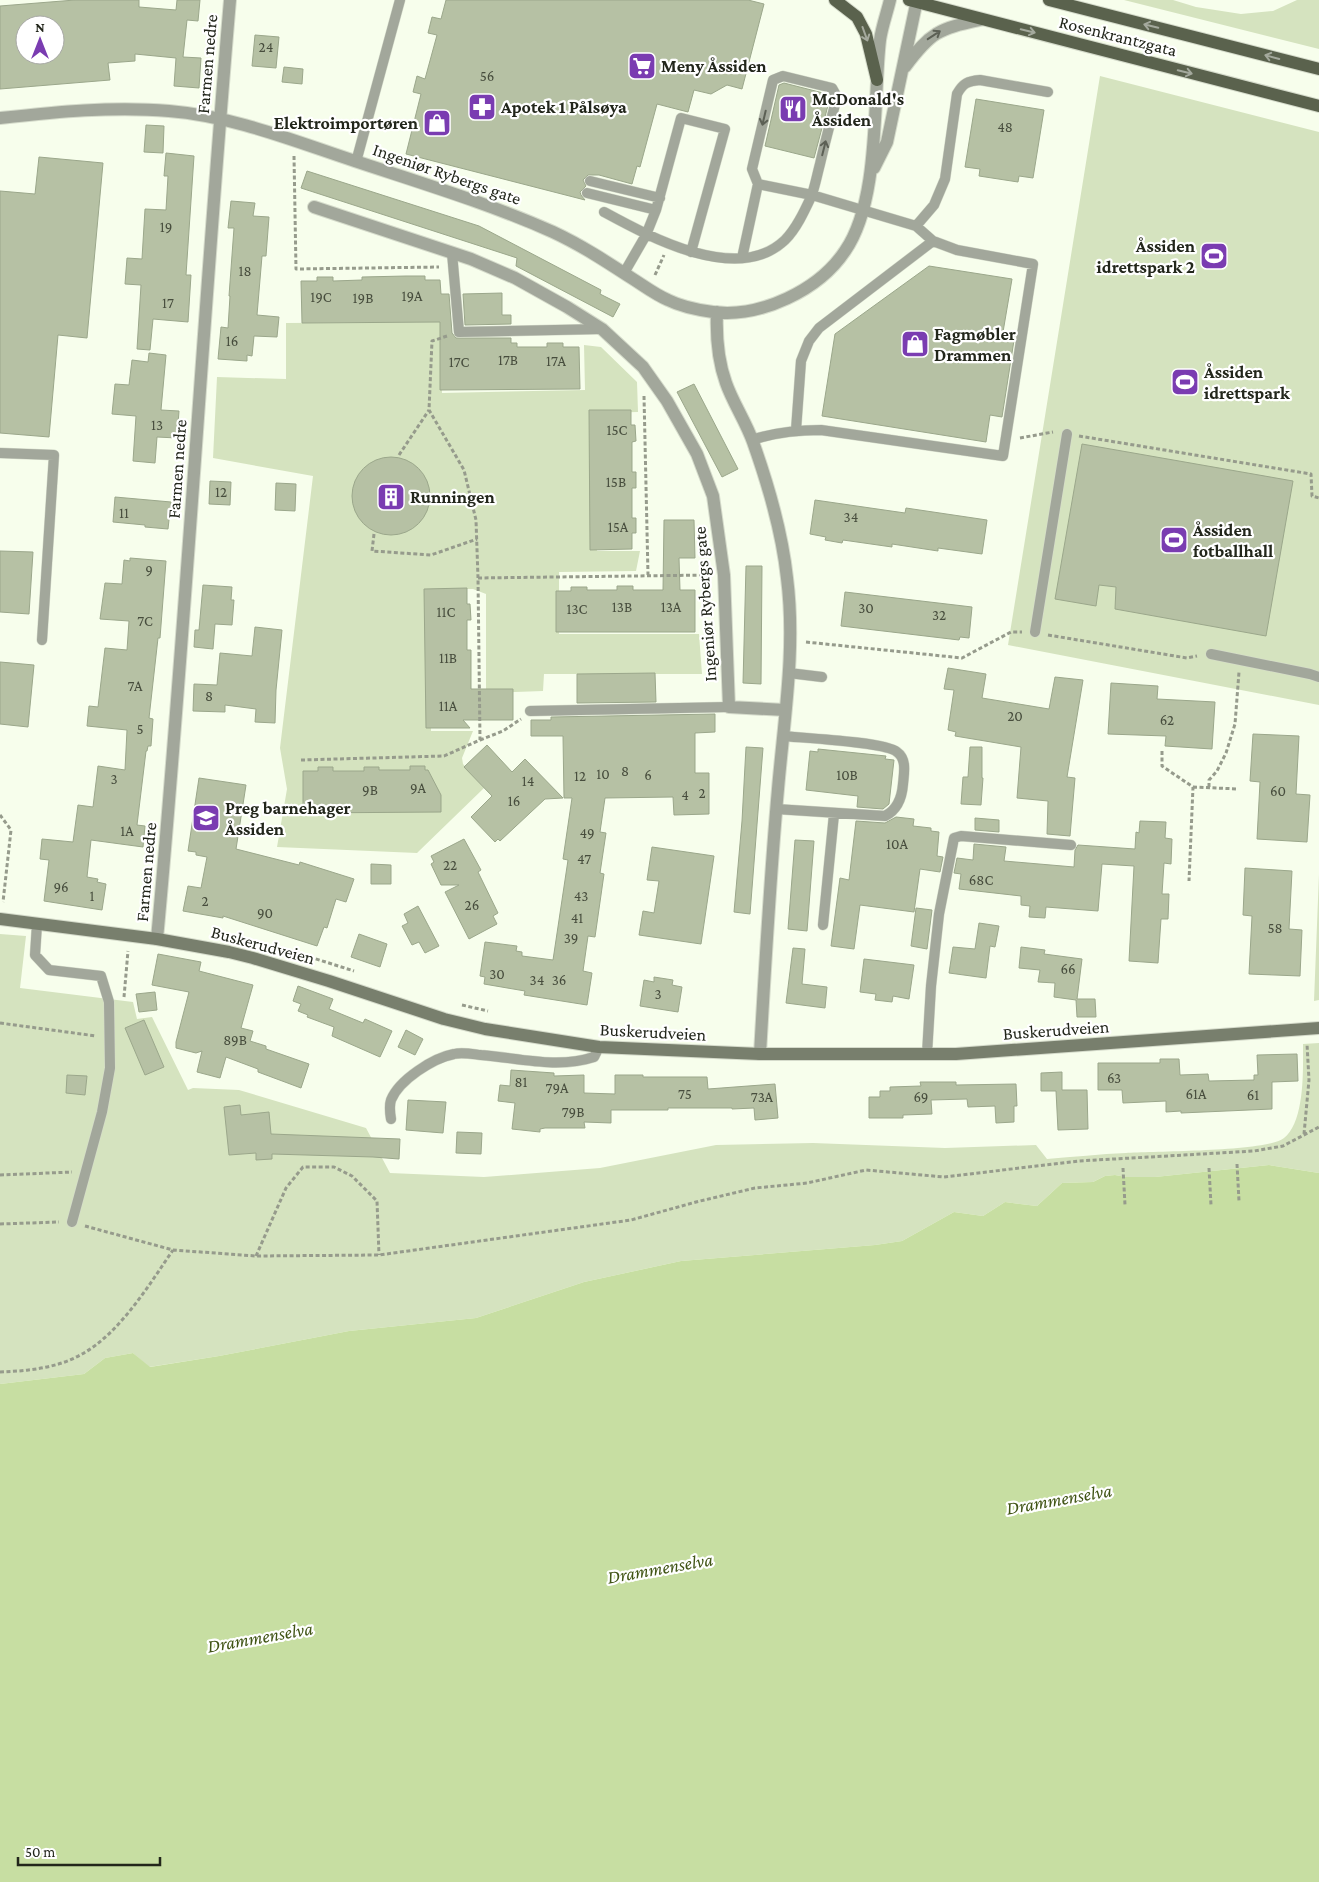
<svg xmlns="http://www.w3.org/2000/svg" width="1319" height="1882" font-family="'Crimson Pro',serif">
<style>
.green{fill:#d5e3bf}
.water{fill:#c7dea2}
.building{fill:#b6c1a4;stroke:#9ba78b;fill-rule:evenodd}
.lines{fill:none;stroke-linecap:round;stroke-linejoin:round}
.lane-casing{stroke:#d5dbcb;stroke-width:11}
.street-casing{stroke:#d5dbcb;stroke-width:14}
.secondary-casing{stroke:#d5dbcb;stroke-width:14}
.primary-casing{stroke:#d5dbcb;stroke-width:14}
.path{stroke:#969b8c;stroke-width:3;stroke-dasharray:4 2.5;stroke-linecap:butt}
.lane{stroke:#a2a79b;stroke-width:10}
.street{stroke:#a2a79b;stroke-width:12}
.secondary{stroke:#787f6d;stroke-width:12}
.primary{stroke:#5a624d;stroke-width:12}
.oneway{stroke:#a4a99d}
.oneway2{stroke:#5c6055}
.labels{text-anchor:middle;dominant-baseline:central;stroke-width:4.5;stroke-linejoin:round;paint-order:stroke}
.number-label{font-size:15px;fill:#474d3d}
.street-label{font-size:18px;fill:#22261b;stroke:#fff}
.poi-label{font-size:18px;font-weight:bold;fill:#22261b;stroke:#fff;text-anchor:start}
.water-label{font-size:19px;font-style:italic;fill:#405415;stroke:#fff}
</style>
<rect width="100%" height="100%" fill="#f7feec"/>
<path class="green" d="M1124 0H1173L1196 7 1241 14 1273 11 1297 0H1319V49Z
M1100 76 1319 132V705L1008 645Z
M447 322 441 348 442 393 585 390 584 345 601 347 637 382 638 412 596 413 597 551H640L636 571 559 572V634H699L702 674H544L543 691 486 693V594L473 589H431V731H473L462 758 463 764 484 788 417 853 277 847 287 789 280 748 313 476 213 458 217 377 286 379V323Z
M1319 874V1000L1314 1001Z
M0 934 26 936 20 988 133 1002 137 1019 152 1017 188 1090 193 1088 239 1090 366 1128 390 1173 484 1177 600 1168 716 1145 813 1143 945 1148 1036 1145 1047 1159C1073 1157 1100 1154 1126 1153 1153 1151 1268 1152 1284 1138 1305 1121 1303 1070 1303 1044L1319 1043V1173L1269 1165 1155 1177H1126L1115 1175 1105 1176 1093 1182 1062 1183 1037 1206 1005 1202 983 1216 954 1212 902 1241 875 1245 681 1261 584 1282 476 1318 349 1331 219 1356 149 1367 133 1353 105 1358 84 1374 0 1384Z"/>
<path class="water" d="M1269 1165 1319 1173V1882H0V1384L84 1374 105 1358 133 1353 150 1367 219 1356 349 1331 476 1318 584 1282 681 1261 875 1245 902 1241 954 1212 983 1216 1005 1202 1037 1206 1062 1183 1093 1182 1105 1176 1115 1175 1126 1177H1155Z"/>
<path class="building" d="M75 0H139V7L176 10 177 0H200L198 21 187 20 183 57 201 58 199 88 174 86 176 58 135 54V61L108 63 110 80 0 89V6ZM25 25H55V55H25Z
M446 0H748L764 4 742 89 727 85 711 94 694 90 688 112 657 104 640 167 637 166 632 184 599 175H588L583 180 586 186 580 192 581 195 585 200 406 154 421 94 413 92 417 76 425 79 437 35 428 33 432 17 441 19Z
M255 35 279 37 276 68 252 66Z
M284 67 303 69 302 84 282 82Z
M784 83 827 94 830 98 814 158 765 146 779 85Z
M976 99 1044 110 1033 178 1019 176 1018 182 979 176 980 169 965 167Z
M146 125 164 126 163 153 144 152Z
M166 153 194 156 186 275H191L188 322 153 319 150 350 137 349 141 285 125 284 127 258 142 259 145 209 166 210 168 176H164Z
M39 157 103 163 87 338 58 335 49 437 0 433V191L35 194Z
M307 171 479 226 601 290 600 294 620 304 613 317 516 266 517 258 301 188Z
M231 201 255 203 253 216 269 217 266 256H262L257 315 279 317 277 337 254 336 252 356 247 355V361L218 359 221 327 228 328 230 296H229L234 228H228Z
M929 266 1012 279 1003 332 1015 334 1002 417 990 415 986 442 822 416 835 334Z
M406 276H425V280H440L441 294H449L452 333 456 338H511V343H517V347H547V343H563V347H579L580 389 440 390V322L302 323 301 281H317V277H333V281L362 280V277Z
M502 293V315H511V324L465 325 463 294Z
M149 353 166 355 161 410 179 411 177 438 157 437 155 463 133 461 136 416 112 414 115 384 129 385 132 360 148 362Z
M694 384 738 469 722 477 677 392Z
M589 410H631V425H635L636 441 632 442V472H636V488H632V518H636V533H632V549L590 550Z
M1082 444 1293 481 1266 636 1115 609 1116 587 1099 585 1096 606 1055 599Z
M352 496a39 39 0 1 1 78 0a39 39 0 1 1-78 0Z
M210 481 231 482 230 505 209 504Z
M276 483 296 484 295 511 275 510Z
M115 497 171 502 168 529 145 527V525L113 522Z
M815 500 905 513 906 508 987 520 982 554 938 548V551L892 544V547L843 540 842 543 825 540 826 537 810 534Z
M664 520H694L695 558H679L680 590H695V632H556V591H571V587H587V590H617V586H633V590H663Z
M0 551 33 552 29 614 0 612Z
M130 558 166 561 160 638H158L149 718 153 719 151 746H148L147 751H146L137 825 145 826 143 847 91 840 87 877 98 879 97 882 106 884 102 910 44 901 49 860 40 859 42 839 73 842 78 805 93 807 98 766 125 770 127 730 87 726 89 706 98 707 105 648 127 650 129 621 100 619 105 583 122 584 124 560 130 561Z
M746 566H762L761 684 743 683Z
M203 585 232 587 231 600H234L232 625 215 624 213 649 194 647 195 630H199Z
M467 588V604H470L471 620H467V650H471V689H513V720H463L470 728H426L424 589Z
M845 592 972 607 969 638 960 637 959 640 841 626Z
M255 627 282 630 276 690 275 723 255 722 256 709 225 705V712L193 711 194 684 217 685 220 653 252 656Z
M0 662 34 665 28 727 0 724Z
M948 668 986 674 982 698 1049 709 1055 677 1083 680 1067 777 1075 778 1070 836 1047 834 1048 801 1017 798 1021 747 955 736 956 732 948 730 954 690 944 689Z
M655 673 656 702 577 703V674Z
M1111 683 1158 686 1157 699 1215 702 1212 749 1165 746 1166 736 1108 734Z
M715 714V732L695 733V773H709V814L674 815 673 797 605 798 600 832 606 833 600 873 604 874 595 937 588 936 583 971 592 973 587 1005 524 995 525 991 484 984 485 977 480 976 485 942 517 946 516 951 522 952V956L553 960 568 860 563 859 572 798H564L563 736H531V720H551V717Z
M1253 734 1299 736 1296 794 1310 795 1307 842 1257 839 1260 782 1250 781Z
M487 745 512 772 525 759 563 798 545 799 500 841 498 839 495 842 471 817 492 796 464 767Z
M746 747 763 748 750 914 734 912 742 821Z
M970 747H982V778H983L981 805 961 804 963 777H968Z
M818 749 886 756 885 759 894 760 889 804 883 809 857 807 858 796 806 790 810 751 818 752Z
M410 766H425V770H428L441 795V812L303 813V771H318V767H333V771H364V767H379V770H410Z
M199 778 246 785 236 849 299 865 300 862 354 879 346 902 336 899 327 928 324 927 317 946 223 916V918L183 911 188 886 201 888 207 857 196 855V852L188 851Z
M896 817 914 819 913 826 931 828V831L939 832 937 856 943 857 940 872 920 869 914 912 860 905 854 949 831 946 840 878 849 880 856 821 885 823Z
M975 818 999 820V832L975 830Z
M1140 821 1166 822 1165 838 1172 839 1171 864 1164 863 1162 894H1169L1168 919H1161L1158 963 1129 961 1134 866 1102 864 1098 911 1046 907 1045 918 1029 917 1030 906 1021 905V896L959 889 961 874 954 873 957 858 973 860 974 844 1006 847 1004 861 1074 867 1075 850 1078 845 1135 849 1136 832 1139 833Z
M464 839 481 870 478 872 498 913 493 916 497 924 469 939 445 892 459 885H441L431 864 434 862 431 856Z
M795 840 814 841 807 931 788 929Z
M652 847 714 856 701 944 639 935 643 911 654 913 659 881 647 880Z
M371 864 391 865V884H371Z
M1245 868 1292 871 1289 929 1302 930 1300 976 1249 974 1252 916 1243 915Z
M418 906 439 946 425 953 419 942 412 945 402 926 408 923 404 914Z
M916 908 932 910 927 949 911 946Z
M979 923 999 926 995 947 990 946 986 978 949 973 953 947 975 949Z
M359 934 387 944 380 967 351 957Z
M1021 947 1045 950 1044 954 1082 959 1077 999H1095L1096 1017H1077L1076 1000 1054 997 1055 983 1038 982 1040 970 1019 968Z
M793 948 805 949 802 984 827 987 825 1008 786 1003Z
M158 954 201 962 199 971 253 985 241 1028 253 1031 250 1041 266 1046V1049L309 1064 301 1088 258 1072V1069L226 1057 220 1078 197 1072 202 1051 196 1053 176 1048V1042L189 992 152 985Z
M864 959 914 965 909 999 893 996 892 1002 875 1000 876 994 860 992Z
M654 977 673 980 672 985 682 987 678 1012 640 1006 644 980 654 982Z
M298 986 333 999 329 1009 363 1023 365 1019 392 1031 380 1057 332 1036 334 1027 307 1017 308 1015 298 1011 301 1004 293 1001Z
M155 992 157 1010 139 1012 136 994Z
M144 1020 164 1067 145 1075 125 1028Z
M406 1030 423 1039 415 1055 398 1047Z
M1297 1054 1298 1081 1272 1082V1109L1181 1113V1111L1166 1112V1101L1123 1103 1122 1090H1098V1063H1160V1059H1179L1180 1075 1208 1074 1209 1081 1254 1080V1075H1258L1257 1055Z
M511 1070 554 1073V1076L584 1075V1093L615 1094V1075H643V1077H707L708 1089 775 1084 778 1118 755 1120 754 1108 732 1109V1108H668V1110H611V1123L584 1122 585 1128H545L540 1129V1132L512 1129 515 1103 498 1101 500 1085 510 1086Z
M1062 1072V1090H1087L1088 1129 1058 1130 1056 1091H1041V1073Z
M67 1075 87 1076 85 1095 66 1093Z
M920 1082H956V1085L1016 1084 1017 1106H1014V1122L996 1123 995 1106 968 1107 967 1099 931 1100 932 1114 903 1115V1118H869V1097H880V1091H890V1087L921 1086Z
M408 1100 446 1102 443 1133 406 1130Z
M240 1105 241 1115 269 1112 271 1134 400 1139 399 1159 373 1157 272 1154V1159L256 1160V1153L229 1155 224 1107Z
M457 1132 482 1133 481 1154 456 1153Z"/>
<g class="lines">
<defs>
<path id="lane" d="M356 162 400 0
M590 181 660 198
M587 193 656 210
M604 212C650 237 738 285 785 240 796 229 804 212 811 197 815 187 817 175 820 164 825 142 831 120 837 97L832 88 783 76 773 80 752 169 758 184
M916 226 934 205 945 179 957 94C963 83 968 81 980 80L1048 92
M452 253 459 332 602 329
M742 258 758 184 812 195 916 226 933 241 957 250 1033 264 1003 456 821 430C797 430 776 432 752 440
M624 273 646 235 656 210 681 118 725 129 691 252
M796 430 801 361 809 341 819 328 933 241
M0 453 54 455 42 640
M1035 632 1067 434
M1211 654 1310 674 1319 677
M789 673 822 677
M530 711 729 707
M776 809 885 816C897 810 902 797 903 784 904 773 907 759 897 752 885 742 803 738 783 736
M37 924 35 955 49 970 101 976 109 1002 110 1068 102 1112 72 1222
M823 925 834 814
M927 1054 931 986 939 914 954 838 961 836 1071 845
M391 1119C390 1113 389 1106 391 1100 399 1080 433 1058 454 1054 462 1052 472 1054 481 1055 519 1058 557 1069 594 1057L599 1047"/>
<path id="street" d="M905 67C931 32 938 29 980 20
M0 118C56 112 113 106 169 111 233 116 294 141 355 161 421 183 488 203 553 232 581 245 607 262 633 279 644 286 656 295 668 300 682 307 698 310 713 312 761 318 819 290 845 251 880 201 873 100 880 40 882 26 887 13 890 0
M874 168 887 142 917 0
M314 207 471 259 515 278 567 307 602 329 643 367 667 401 697 454 713 496 724 575 729 707 785 710
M717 312C716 336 718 361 726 383 733 403 746 422 753 442 769 487 782 531 787 578 796 648 784 719 778 789 770 878 765 966 760 1054
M157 939C186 627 203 313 230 0"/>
<path id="secondary" d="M0 919 157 939 229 952 253 958 329 981 444 1019 485 1029 599 1047 760 1054H956L1319 1028"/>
<path id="primary" d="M835 0 857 17 866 34 877 80
M909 0 1319 106
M1049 0 1319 69"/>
</defs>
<use href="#lane" class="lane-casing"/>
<use href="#street" class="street-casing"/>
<use href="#secondary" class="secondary-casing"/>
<use href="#primary" class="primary-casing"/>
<path class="path" d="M294 156 296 269 439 267
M655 275 664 255
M447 336 432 341 429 410 464 470 476 520 478 578
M644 396 648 575
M1079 436 1311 474 1312 496 1319 498
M1020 438 1053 432
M399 455 429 410
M374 534 372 551 431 555 477 539
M1048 635 1187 658 1197 656
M806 642 962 658 1011 632H1022
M480 740 503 731 521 719
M1162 751V766L1193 787 1189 881
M301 760 444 756 480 740 478 578 709 575
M1193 787 1238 789
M1209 787V780L1217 771 1226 753 1235 724 1239 672
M0 815 11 830 3 902
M291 951 354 971
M124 997 128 951
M462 1005 488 1011
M0 1023 96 1036
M1304 1134 1309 1080 1307 1044
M1237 1164 1239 1201
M1123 1168 1125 1205
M1209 1168 1211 1205
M0 1175 72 1172
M0 1224 59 1222
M85 1226 173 1250 256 1256 379 1255 631 1220 696 1202 755 1188 807 1183 866 1170 944 1177 1079 1161 1254 1151 1283 1146 1319 1127
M256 1256 286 1188 303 1167H334L352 1176 377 1201 379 1255
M0 1372C28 1371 58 1368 82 1354 120 1333 149 1285 173 1250"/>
<use href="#lane" class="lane"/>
<use href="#street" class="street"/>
<use href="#secondary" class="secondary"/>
<use href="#primary" class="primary"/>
</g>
<defs><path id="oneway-shaft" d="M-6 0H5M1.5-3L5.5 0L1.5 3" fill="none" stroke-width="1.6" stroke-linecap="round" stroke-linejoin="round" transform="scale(1.25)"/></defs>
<g class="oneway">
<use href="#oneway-shaft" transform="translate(1151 26) rotate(-166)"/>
<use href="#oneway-shaft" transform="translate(1028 31) rotate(14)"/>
<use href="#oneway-shaft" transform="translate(865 34) rotate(70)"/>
<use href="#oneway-shaft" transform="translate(1272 57) rotate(-165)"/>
<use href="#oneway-shaft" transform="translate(1185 72) rotate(14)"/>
</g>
<g class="oneway2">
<use href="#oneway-shaft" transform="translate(934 35) rotate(-33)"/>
<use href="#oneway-shaft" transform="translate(764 118) rotate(103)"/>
<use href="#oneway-shaft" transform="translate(824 148) rotate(-76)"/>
</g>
<defs>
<symbol id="supermarket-square" viewBox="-11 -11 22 22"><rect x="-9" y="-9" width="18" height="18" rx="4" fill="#7a3cb1" stroke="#fff"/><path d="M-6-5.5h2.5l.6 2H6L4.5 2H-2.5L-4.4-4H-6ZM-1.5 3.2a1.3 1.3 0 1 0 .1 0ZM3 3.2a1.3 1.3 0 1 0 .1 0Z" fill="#fff"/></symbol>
<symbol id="pharmacy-square" viewBox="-11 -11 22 22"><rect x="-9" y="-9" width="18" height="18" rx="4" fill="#7a3cb1" stroke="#fff"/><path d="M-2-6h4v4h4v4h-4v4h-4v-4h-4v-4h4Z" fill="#fff"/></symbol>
<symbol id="restaurant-square" viewBox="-11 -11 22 22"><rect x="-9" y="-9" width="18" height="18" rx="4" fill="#7a3cb1" stroke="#fff"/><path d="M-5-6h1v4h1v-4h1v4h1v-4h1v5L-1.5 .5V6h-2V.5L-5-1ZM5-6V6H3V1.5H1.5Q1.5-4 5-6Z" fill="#fff"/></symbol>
<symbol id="shop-square" viewBox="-11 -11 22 22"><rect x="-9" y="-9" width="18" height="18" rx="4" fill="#7a3cb1" stroke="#fff"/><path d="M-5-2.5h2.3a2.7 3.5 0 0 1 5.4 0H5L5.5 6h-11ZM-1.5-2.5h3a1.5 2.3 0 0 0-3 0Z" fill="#fff"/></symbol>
<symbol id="stadium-square" viewBox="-11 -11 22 22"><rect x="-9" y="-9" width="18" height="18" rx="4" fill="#7a3cb1" stroke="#fff"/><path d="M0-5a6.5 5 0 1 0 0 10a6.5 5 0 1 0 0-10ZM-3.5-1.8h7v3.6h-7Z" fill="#fff"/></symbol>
<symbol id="building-square" viewBox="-11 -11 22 22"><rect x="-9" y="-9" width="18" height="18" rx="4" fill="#7a3cb1" stroke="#fff"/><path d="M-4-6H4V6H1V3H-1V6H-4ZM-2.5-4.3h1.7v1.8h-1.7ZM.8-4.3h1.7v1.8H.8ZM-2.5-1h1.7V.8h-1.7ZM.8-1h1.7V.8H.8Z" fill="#fff"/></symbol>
<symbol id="school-square" viewBox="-11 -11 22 22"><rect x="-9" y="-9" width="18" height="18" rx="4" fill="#7a3cb1" stroke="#fff"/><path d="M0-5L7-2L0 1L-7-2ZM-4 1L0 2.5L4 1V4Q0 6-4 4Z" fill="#fff"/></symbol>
</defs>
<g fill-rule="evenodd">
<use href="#supermarket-square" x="626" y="50" width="32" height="32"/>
<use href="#pharmacy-square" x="466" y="91" width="32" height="32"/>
<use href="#restaurant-square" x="777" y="93" width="32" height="32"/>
<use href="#shop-square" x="421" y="107" width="32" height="32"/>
<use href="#stadium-square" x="1198" y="240" width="32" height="32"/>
<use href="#shop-square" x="899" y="328" width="32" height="32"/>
<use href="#stadium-square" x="1169" y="366" width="32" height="32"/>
<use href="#building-square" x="375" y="481" width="32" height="32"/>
<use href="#stadium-square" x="1158" y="524" width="32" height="32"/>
<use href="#school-square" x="190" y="802" width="32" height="32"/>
</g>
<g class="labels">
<g class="number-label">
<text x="266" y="47">24</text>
<text x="487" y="76">56</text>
<text x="1005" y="127">48</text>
<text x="166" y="227">19</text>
<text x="245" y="271">18</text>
<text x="412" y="296">19A</text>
<text x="321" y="297">19C</text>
<text x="363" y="298">19B</text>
<text x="168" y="303">17</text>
<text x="232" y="341">16</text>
<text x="508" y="360">17B</text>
<text x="556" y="361">17A</text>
<text x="459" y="362">17C</text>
<text x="157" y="425">13</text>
<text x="617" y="430">15C</text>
<text x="616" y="482">15B</text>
<text x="221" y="492">12</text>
<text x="124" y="513">11</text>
<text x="851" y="517">34</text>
<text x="618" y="527">15A</text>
<text x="149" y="570">9</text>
<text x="622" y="607">13B</text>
<text x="671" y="607">13A</text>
<text x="866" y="608">30</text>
<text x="577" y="609">13C</text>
<text x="446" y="612">11C</text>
<text x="939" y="615">32</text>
<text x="145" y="621">7C</text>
<text x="448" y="658">11B</text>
<text x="135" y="686">7A</text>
<text x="209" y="696">8</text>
<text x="448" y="706">11A</text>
<text x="1015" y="716">20</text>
<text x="1167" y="720">62</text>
<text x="140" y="729">5</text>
<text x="625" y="771">8</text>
<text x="603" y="774">10</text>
<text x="648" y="775">6</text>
<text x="847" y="775">10B</text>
<text x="580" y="776">12</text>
<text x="114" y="779">3</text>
<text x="528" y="781">14</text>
<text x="418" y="788">9A</text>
<text x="370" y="790">9B</text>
<text x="1278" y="791">60</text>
<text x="702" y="793">2</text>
<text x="685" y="795">4</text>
<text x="514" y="801">16</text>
<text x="127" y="831">1A</text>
<text x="587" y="833">49</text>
<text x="897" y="844">10A</text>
<text x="584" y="859">47</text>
<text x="450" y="865">22</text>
<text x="981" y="880">68C</text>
<text x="61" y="887">96</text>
<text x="92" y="896">1</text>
<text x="581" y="896">43</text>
<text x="205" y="901">2</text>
<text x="472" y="905">26</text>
<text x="265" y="913">90</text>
<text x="577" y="918">41</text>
<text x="1275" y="928">58</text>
<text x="571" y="938">39</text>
<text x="1068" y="969">66</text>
<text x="497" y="974">30</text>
<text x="537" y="980">34</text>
<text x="559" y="980">36</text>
<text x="658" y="994">3</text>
<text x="235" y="1040">89B</text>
<text x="1114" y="1078">63</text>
<text x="521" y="1082">81</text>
<text x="557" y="1088">79A</text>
<text x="685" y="1094">75</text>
<text x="1196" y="1094">61A</text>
<text x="1253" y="1095">61</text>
<text x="762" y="1097">73A</text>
<text x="921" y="1097">69</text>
<text x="573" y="1112">79B</text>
</g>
<g class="street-label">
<text transform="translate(1118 36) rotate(14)">Rosenkrantzgata</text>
<text transform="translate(207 64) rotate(-85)">Farmen nedre</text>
<text transform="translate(447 174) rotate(19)">Ingeniør Rybergs gate</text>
<text transform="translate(177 469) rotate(-86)">Farmen nedre</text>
<text transform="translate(705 604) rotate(-94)">Ingeniør Rybergs gate</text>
<text transform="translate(146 872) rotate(-85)">Farmen nedre</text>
<text transform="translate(263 945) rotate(15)">Buskerudveien</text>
<text transform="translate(1056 1030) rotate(-4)">Buskerudveien</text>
<text transform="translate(653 1032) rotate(3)">Buskerudveien</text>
</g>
<g class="poi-label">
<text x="661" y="66">Meny Åssiden</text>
<text x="812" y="99">McDonald's<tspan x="812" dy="21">Åssiden</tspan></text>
<text x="501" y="107">Apotek 1 Pålsøya</text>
<text x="418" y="123" text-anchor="end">Elektroimportøren</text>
<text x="1195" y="246" text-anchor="end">Åssiden<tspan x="1195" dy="21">idrettspark 2</tspan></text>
<text x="934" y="334">Fagmøbler<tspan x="934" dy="21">Drammen</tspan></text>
<text x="1204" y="372">Åssiden<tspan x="1204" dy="21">idrettspark</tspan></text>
<text x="410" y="497">Runningen</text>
<text x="1193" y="530">Åssiden<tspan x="1193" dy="21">fotballhall</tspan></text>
<text x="225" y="808">Preg barnehager<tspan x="225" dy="21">Åssiden</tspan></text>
</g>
<g class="water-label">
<text transform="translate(1059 1499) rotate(-10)">Drammenselva</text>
<text transform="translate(660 1568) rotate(-10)">Drammenselva</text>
<text transform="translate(260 1637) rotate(-10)">Drammenselva</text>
</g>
</g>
<g transform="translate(40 40)"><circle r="24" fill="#ffffff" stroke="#a7a8a4"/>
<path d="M0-4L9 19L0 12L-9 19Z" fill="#7a3cb1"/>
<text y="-8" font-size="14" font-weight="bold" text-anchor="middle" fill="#22261b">N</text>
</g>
<path d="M18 1857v8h142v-8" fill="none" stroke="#22261b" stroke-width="2.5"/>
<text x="25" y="1857" font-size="15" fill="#22261b" stroke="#ffffff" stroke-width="4" paint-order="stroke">50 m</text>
</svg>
